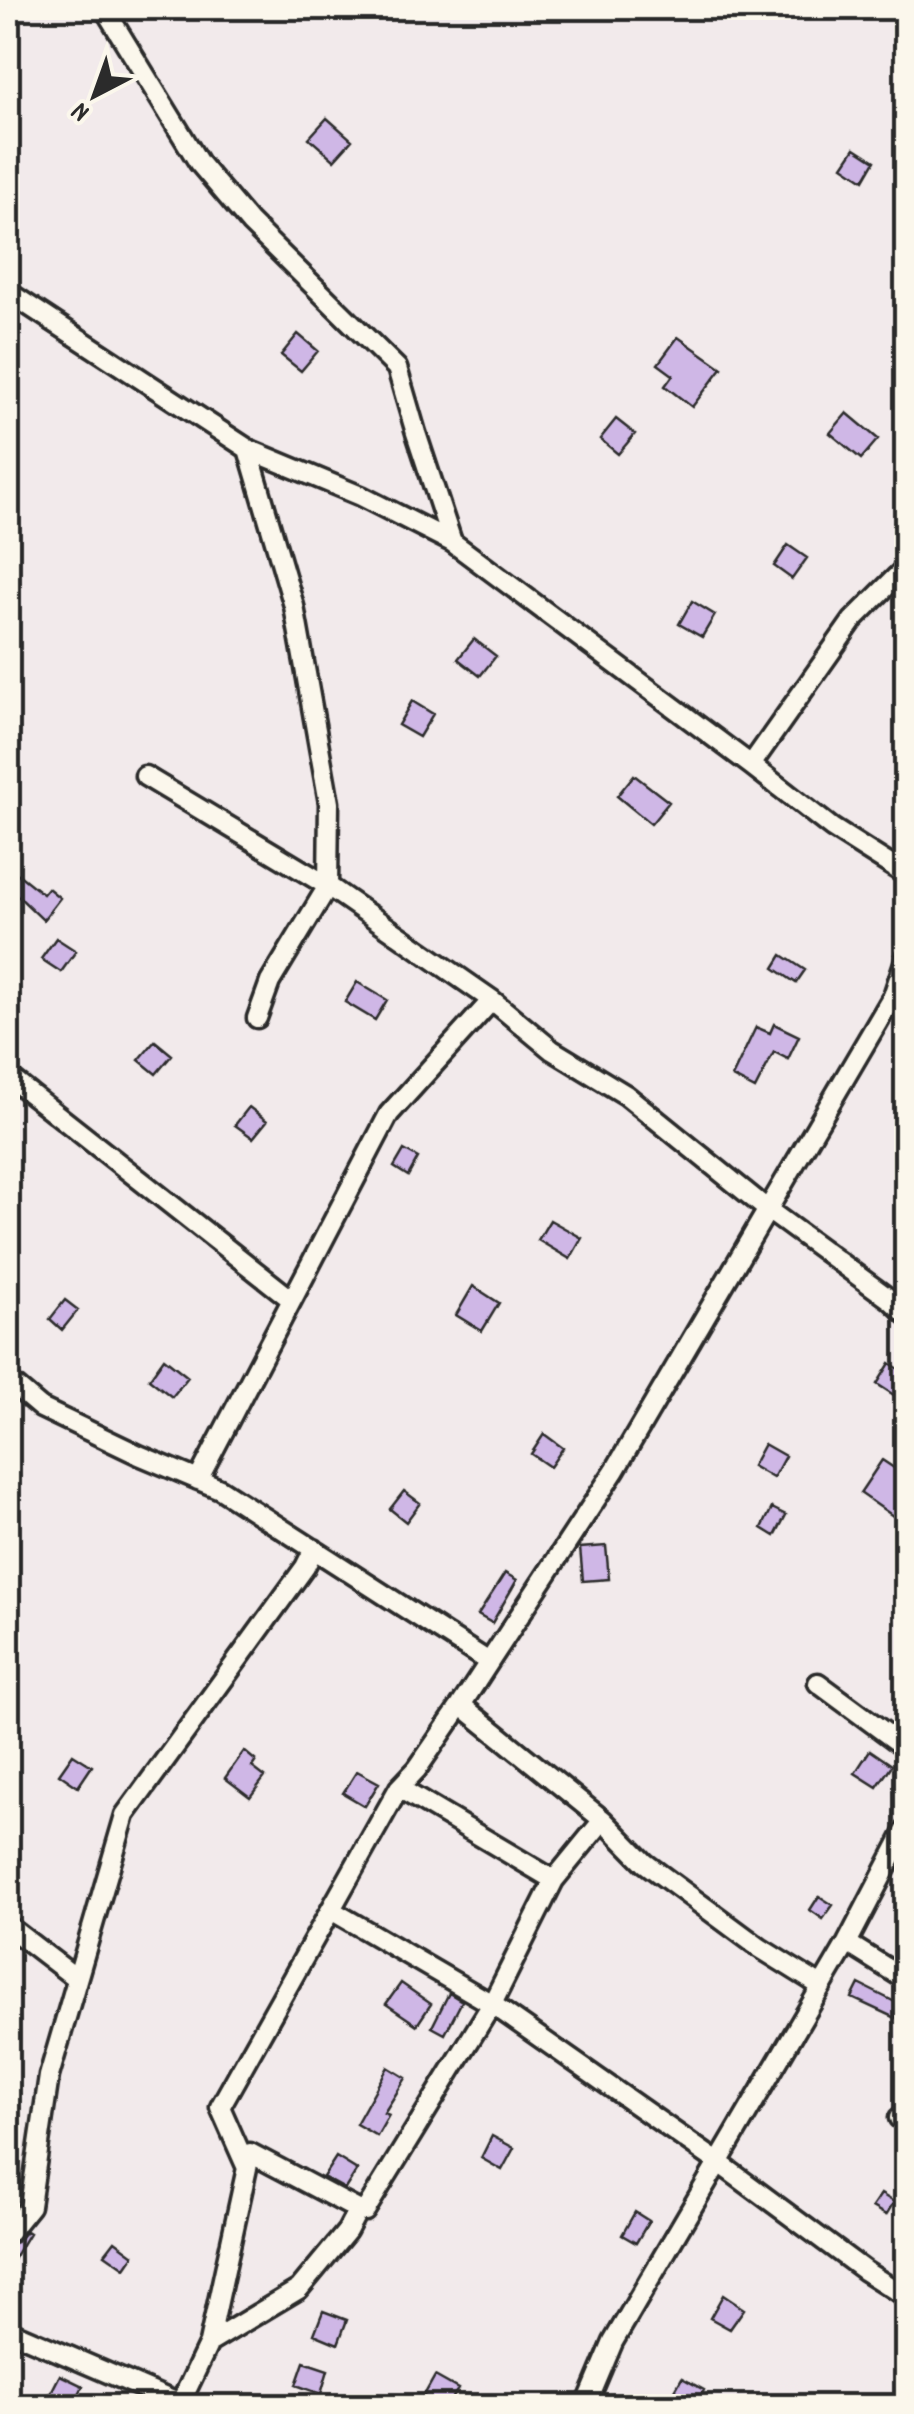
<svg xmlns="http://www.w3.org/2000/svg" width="914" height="2414" font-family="Dekko,sans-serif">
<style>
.building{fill:#cfb7e6;stroke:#2b2b2b;stroke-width:2.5}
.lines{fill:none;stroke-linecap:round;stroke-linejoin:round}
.street-casing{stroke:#2b2b2b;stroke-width:25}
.street{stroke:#fbf7ec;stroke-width:18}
</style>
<rect width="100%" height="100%" fill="#f2eaeb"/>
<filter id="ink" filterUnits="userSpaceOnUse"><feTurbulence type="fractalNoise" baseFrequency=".01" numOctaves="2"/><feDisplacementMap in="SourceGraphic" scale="20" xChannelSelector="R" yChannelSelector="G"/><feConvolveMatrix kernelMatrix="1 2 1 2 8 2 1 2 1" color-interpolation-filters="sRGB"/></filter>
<g filter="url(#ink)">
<path class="building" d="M327 118 352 140 334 160 309 138Z
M855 148 875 161 864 180 843 166Z
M298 334 318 351 301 371 281 355Z
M678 337 722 368 692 407 665 386 673 375 658 364Z
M847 413 878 439 861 459 830 433Z
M616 419 635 434 618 454 600 439Z
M788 545 807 558 792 579 774 566Z
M692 601 715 615 702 637 679 624Z
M474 639 496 656 480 676 458 659Z
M412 701 433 714 419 737 398 725Z
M634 775 669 802 651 824 617 796Z
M8 866 43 894 48 888 60 898 43 920 17 895 8 908Z
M56 938 76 951 61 972 41 959Z
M782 955 805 970 796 983 774 968Z
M357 982 387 1000 375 1020 345 1002Z
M774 1024 799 1036 788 1059 774 1052 755 1089 732 1077 756 1027 770 1033Z
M155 1041 172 1055 156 1074 139 1060Z
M249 1107 267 1121 253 1138 235 1125Z
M404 1150 418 1158 408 1176 394 1167Z
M550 1220 582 1238 570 1259 538 1240Z
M473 1286 499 1303 482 1331 456 1315Z
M65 1300 78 1310 62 1330 50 1319Z
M164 1358 188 1377 172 1397 149 1379Z
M890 1363 906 1374V1381L897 1397 877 1384Z
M544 1434 563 1448 550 1467 531 1454Z
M764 1444 785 1456 773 1478 752 1466Z
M882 1460 906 1476V1525L860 1493Z
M404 1491 420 1503 406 1522 390 1509Z
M772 1508 786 1515 775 1536 762 1528Z
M606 1546 609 1579 583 1581 580 1548Z
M505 1573 517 1580 492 1623 478 1615Z
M870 1750 892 1765 877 1787 855 1773Z
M244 1751 256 1761 252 1767 265 1777 250 1797 225 1778Z
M73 1754 92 1766 78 1787 59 1774Z
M357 1771 379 1783 365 1806 343 1793Z
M819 1896 833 1905 823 1919 810 1910Z
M401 1983 431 2004 417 2025 386 2004Z
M859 1984 901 2005 895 2018 852 1998Z
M449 1993 462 2001 445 2034 432 2027Z
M388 2067 406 2078 384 2113 389 2115 377 2136 356 2124Z
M492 2136 514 2148 502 2170 481 2158Z
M336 2157 357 2170 345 2189 323 2177Z
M881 2194 894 2202 886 2215 872 2207Z
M635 2212 649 2221 636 2243 622 2235Z
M26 2231 29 2233 8 2268V2245L17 2242Z
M115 2241 134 2255 125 2268 105 2254Z
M723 2295 744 2309 730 2329 710 2318Z
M323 2311 347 2320 338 2344 314 2334Z
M304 2362 328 2370 321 2394 296 2385Z
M60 2375 83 2386 73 2406H44Z
M435 2376 458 2389 448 2406H434L422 2399Z
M682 2378 704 2390 696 2406H680L669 2401Z"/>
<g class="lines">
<defs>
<path id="street" d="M104 8 199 163 250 223 397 368 416 433 452 542
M898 8 906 14
M8 292 248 449 361 496 452 542 751 765 832 828 906 875
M248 449 294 606 329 803 328 886 270 982 257 1018
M751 765 853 620 906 567
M145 776 328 886 492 1000 552 1050 626 1095 768 1210 891 1300 906 1314
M8 1076 292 1300
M8 1380 41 1408 139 1455 220 1489 489 1662
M198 1480 389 1114 492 1000
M818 1683 906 1748
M461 1705 603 1820 645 1863 760 1948 821 1986
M399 1788 554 1880
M331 1910 492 2004 719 2163 865 2271 906 2297
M8 1926 77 1979
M847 1943 906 1980
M899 2118 906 2123
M247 2168 250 2153 358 2210
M8 2233 30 2206 49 2076 125 1815 305 1567 314 1549
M8 2330 180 2404
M209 2343 299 2289 347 2231 358 2210 365 2211 492 2004 554 1880 603 1820
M179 2406 209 2343 247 2168 220 2107 399 1788 417 1769 461 1705 615 1470 893 996 906 957
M586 2406 613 2342 847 1943 906 1830"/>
</defs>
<use href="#street" class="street-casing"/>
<use href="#street" class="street"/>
</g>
</g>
<rect width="914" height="2414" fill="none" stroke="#fbf7ec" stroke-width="40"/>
<rect x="20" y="20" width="874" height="2374" fill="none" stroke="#2b2b2b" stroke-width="4" filter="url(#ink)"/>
<g transform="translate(95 95) rotate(221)" stroke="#fbf7ec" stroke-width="8" paint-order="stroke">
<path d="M0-8L18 38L0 25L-18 38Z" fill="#2b2b2b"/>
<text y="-15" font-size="28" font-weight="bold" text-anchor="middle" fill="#2b2b2b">N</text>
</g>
</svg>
